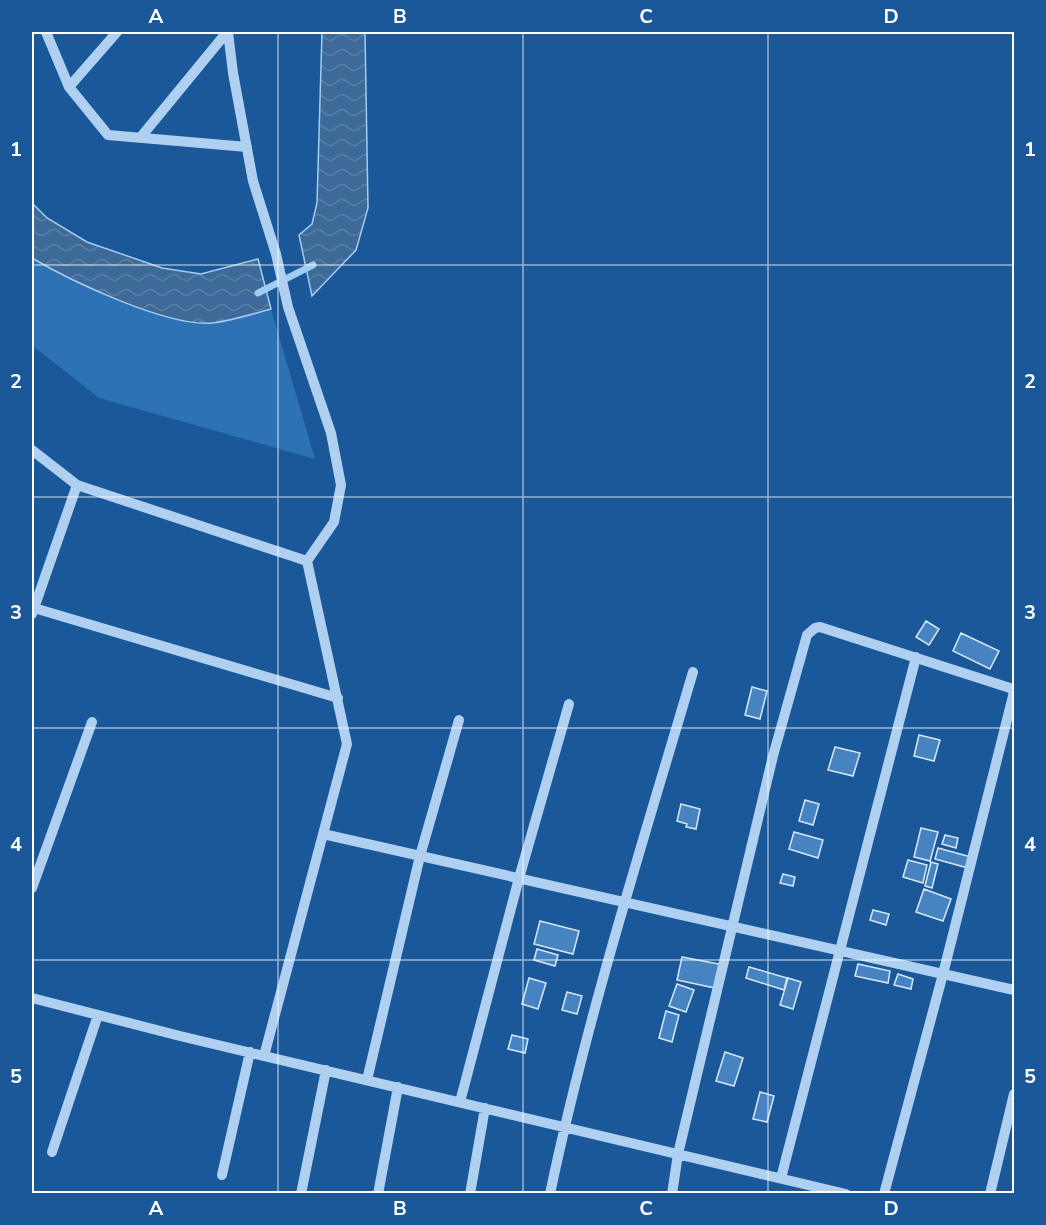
<svg xmlns="http://www.w3.org/2000/svg" width="1046" height="1225" font-family="'Nunito Sans',sans-serif">
<style>
.green{fill:#2e72b6}
.water{fill:url(#water-waves);stroke:#a2ccf3;stroke-width:1.5}
.lines{fill:none;stroke-linecap:round;stroke-linejoin:round}
.stream{stroke:#a2ccf3;stroke-width:7}
.building{fill:#4783c1;stroke:#d6e9fb;stroke-width:1.5}
.minor{stroke:#afd0f1;stroke-width:10}
.grid{fill:none;stroke:#fff;stroke-width:1.5;stroke-opacity:0.55}
.neatline{fill:none;stroke:#fff;stroke-width:2}
.grid-label{font-size:20px;text-anchor:middle;font-weight:bold;fill:#fff}
</style>
<defs>
<pattern id="water-waves" width="16" height="10" patternUnits="userSpaceOnUse" patternTransform="scale(1.5)"><rect width="16" height="10" fill="#3d6a98"/><path d="M0 5q4-4 8 0t8 0" fill="none" stroke="#5a80a7"/></pattern>
</defs>
<rect width="100%" height="100%" fill="#1a5899"/>
<path class="green" d="M32 258C71 281 167 327 212 323 231 321 252 314 271 309L315 459 99 398 32 345Z"/>
<path class="water" d="M322 32H365L368 208 356 250 312 296 299 235 312 224 317 203Z
M32 203 47 218 87 242 162 268 201 274 258 259 271 309C252 314 231 321 212 323 167 327 71 281 32 258Z"/>
<g class="lines">
<path class="stream" d="M258 293 313 265"/>
</g>
<path class="building" d="M926 621 939 629 929 645 916 637Z
M961 633 999 651 990 669 953 651Z
M752 687 767 691 760 719 745 715Z
M919 735 940 740 934 761 914 756Z
M835 747 860 753 853 776 828 770Z
M805 800 819 804 813 825 799 821Z
M681 804 700 809 696 829 686 827 687 824 677 821Z
M921 828 938 832 930 861 914 857Z
M794 832 823 840 818 858 789 849Z
M945 835 958 838 956 848 942 844Z
M938 848 971 857 968 868 935 859Z
M908 860 927 865 923 883 903 877Z
M931 862 938 864 932 888 925 886Z
M783 874 795 877 793 886 780 883Z
M924 889 951 899 943 921 916 912Z
M873 910 889 914 886 925 870 920Z
M540 921 579 931 573 954 534 944Z
M537 949 558 955 555 966 534 960Z
M682 957 719 964 715 988 677 980Z
M858 964 890 971 888 983 855 976Z
M749 967 787 978 784 990 746 978Z
M898 974 913 979 911 989 894 985Z
M529 978 546 983 538 1009 522 1004Z
M788 978 801 982 793 1009 780 1005Z
M677 984 694 990 686 1012 669 1006Z
M567 992 582 996 577 1014 562 1010Z
M666 1011 679 1015 672 1042 659 1038Z
M512 1035 528 1039 525 1053 508 1049Z
M725 1052 743 1058 734 1086 716 1081Z
M760 1092 774 1096 767 1122 753 1119Z"/>
<g class="lines">
<path class="minor" d="M46 32 69 87 108 135 247 147
M228 32 233 73 253 181 276 254 288 307 331 433 341 485 334 522 307 561
M69 87 117 32
M140 138 227 32
M32 450 77 485 307 561 347 744 264 1056
M34 608 338 698
M32 614 77 485
M323 834 1014 990
M32 888 92 722
M32 998 180 1036 846 1194
M367 1080 420 856 459 720
M460 1102 519 878 569 704
M52 1152 98 1015
M222 1175 250 1052
M781 1178 916 657
M301 1194 326 1070
M378 1194 398 1087
M470 1194 485 1108
M550 1194C587 1017 642 845 693 672
M672 1194 678 1154 773 756 807 635 815 628 820 627 1010 688 1014 692 943 974 884 1194
M990 1194 1014 1094"/>
</g>
<path class="grid" d="M278 32V1194M523 32V1194M768 32V1194M32 265H1014M32 497H1014M32 728H1014M32 960H1014"/>
<rect width="1046" height="1225" fill="none" stroke="#1a5899" stroke-width="66"/>
<rect x="33" y="33" width="980" height="1159" class="neatline"/>
<g class="grid-label">
<text x="156" y="23">A</text>
<text x="400" y="23">B</text>
<text x="646" y="23">C</text>
<text x="891" y="23">D</text>
<text x="16" y="156">1</text>
<text x="1030" y="156">1</text>
<text x="16" y="388">2</text>
<text x="1030" y="388">2</text>
<text x="16" y="619">3</text>
<text x="1030" y="619">3</text>
<text x="16" y="851">4</text>
<text x="1030" y="851">4</text>
<text x="16" y="1083">5</text>
<text x="1030" y="1083">5</text>
<text x="156" y="1215">A</text>
<text x="400" y="1215">B</text>
<text x="646" y="1215">C</text>
<text x="891" y="1215">D</text>
</g>
</svg>
